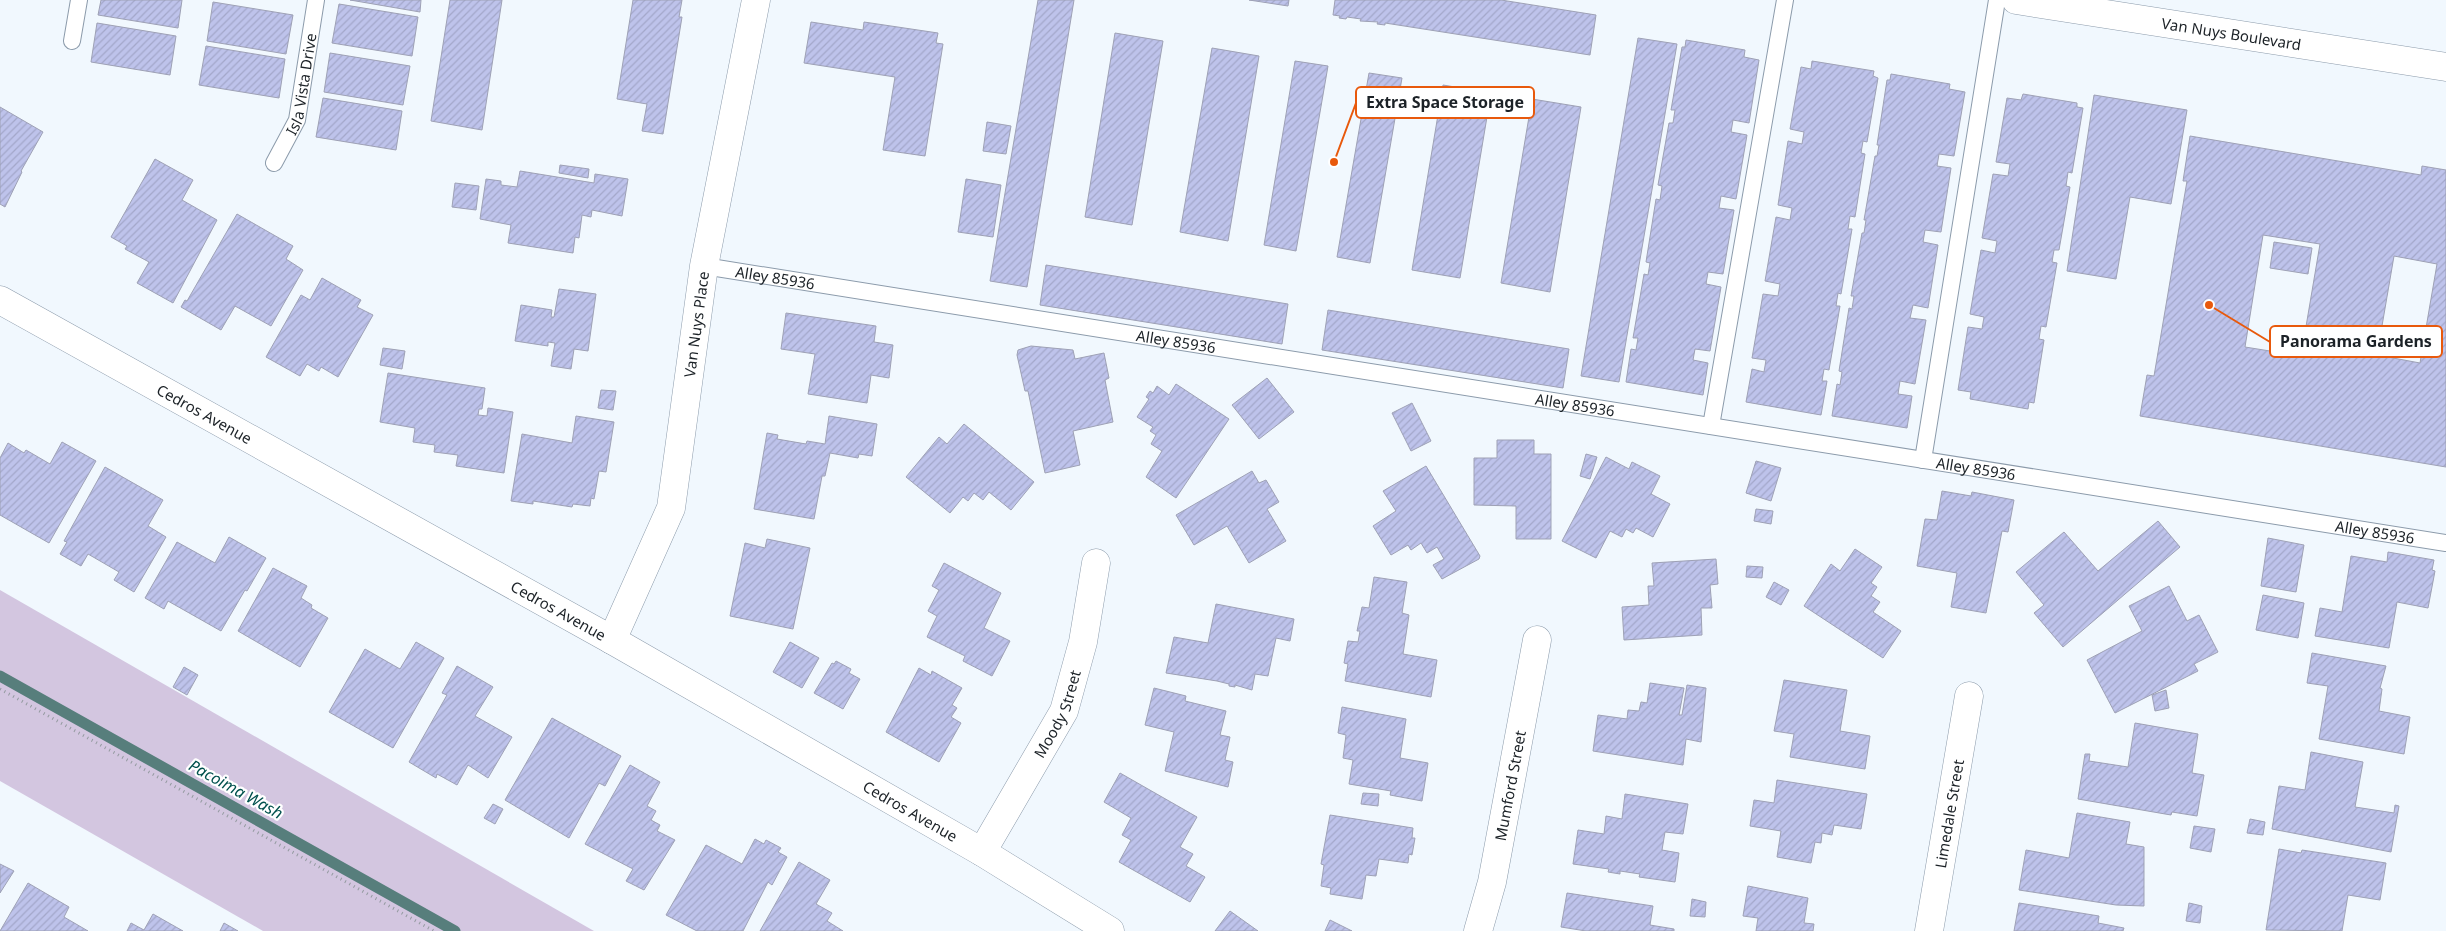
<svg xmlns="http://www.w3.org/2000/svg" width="2446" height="931" font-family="'Noto Sans',sans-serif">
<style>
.green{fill:#d3c6e0}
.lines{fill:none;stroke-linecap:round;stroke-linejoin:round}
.stream{stroke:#577e7c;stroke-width:11}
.building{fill:url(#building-hatch);stroke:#9ea1b5;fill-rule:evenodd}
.lane-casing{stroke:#8c9bab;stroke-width:18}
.street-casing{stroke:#8c9bab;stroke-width:29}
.primary-casing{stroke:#8c9bab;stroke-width:29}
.path{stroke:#949aa0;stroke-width:3;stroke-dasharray:1 4;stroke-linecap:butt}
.lane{stroke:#fff;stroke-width:16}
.street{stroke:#fff;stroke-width:28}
.primary{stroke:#fff;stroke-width:28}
.labels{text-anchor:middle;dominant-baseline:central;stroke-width:4.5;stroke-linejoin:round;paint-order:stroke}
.street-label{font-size:15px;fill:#1c2227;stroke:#fff}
.water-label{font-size:16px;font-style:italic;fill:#00514d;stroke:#fff}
.leader{fill:none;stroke:#e8590c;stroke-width:2}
.callout-dot{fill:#e8590c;stroke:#fff;stroke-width:2}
.callout{fill:#fff;stroke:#e8590c;stroke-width:2}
.callout-label{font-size:16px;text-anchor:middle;font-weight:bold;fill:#1c2227}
</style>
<defs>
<pattern id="building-hatch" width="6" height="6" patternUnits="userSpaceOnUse" patternTransform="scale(1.25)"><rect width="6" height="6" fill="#bec3eb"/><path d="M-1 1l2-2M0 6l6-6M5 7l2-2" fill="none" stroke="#a3a7ca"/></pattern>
</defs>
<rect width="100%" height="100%" fill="#f1f8fe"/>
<path class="green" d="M0 590 594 931H263L0 781Z"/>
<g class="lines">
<path class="stream" d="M0 676 455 931"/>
</g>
<path class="building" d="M101 0H182L178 28 98 15Z
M350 0H421L420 12Z
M450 0H502L482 130 431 121Z
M633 0H682L679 17H682L663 134 642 131 647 104 617 99Z
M1038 0H1074L1027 287 990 281Z
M1249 0H1289L1288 6Z
M1335 0H1501L1596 15 1590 55 1385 23V25L1377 24 1378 22 1360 21 1361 19 1347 17 1346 19 1339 18 1340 16 1333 15Z
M213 2 293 15 286 54 207 41Z
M339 4 418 17 412 56 332 43Z
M811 22 863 30 864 22 938 33 936 43 943 44 925 156 883 150 895 77 804 63Z
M97 23 176 36 170 75 91 62Z
M1115 33 1163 41 1132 225 1085 217Z
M1638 38 1677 44 1619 382 1581 376Z
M1686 40 1745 50 1744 57 1759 60 1749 123 1733 120 1731 132 1747 135 1736 199 1721 196 1719 208 1734 210 1723 274 1708 272 1706 284 1721 287 1710 351 1695 349 1693 360 1708 363 1703 395 1626 382 1631 349 1636 350 1638 338H1633L1644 274 1648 275 1650 263 1646 262 1656 199 1660 200 1662 186 1658 185 1669 123H1673L1675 110H1671L1682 47H1685Z
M206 46 285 59 279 98 199 85Z
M1212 48 1259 56 1228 241 1180 232Z
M330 53 410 66 403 105 324 92Z
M1295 61 1328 66 1296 251 1264 245Z
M1812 61 1874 71 1873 76 1878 78 1867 142 1863 141 1861 153 1865 154 1855 217 1850 216 1848 229H1852L1841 294 1838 293 1836 306H1840L1829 370 1824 369 1822 381H1827L1821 415 1746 402 1752 369 1764 372 1766 360 1752 358 1763 294 1778 296 1780 284 1765 281 1776 217 1790 220 1792 208 1778 205 1788 141 1802 144 1804 132 1790 129 1801 67 1811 69Z
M1369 73 1402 78 1370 263 1337 257Z
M1891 74 1950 84 1949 89 1965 92 1954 156 1939 154 1937 166 1951 168 1941 232 1925 230 1923 242 1938 245 1928 308 1913 305 1910 318 1926 320 1915 384 1900 381 1898 394 1912 396 1907 428 1832 416 1837 384 1840 385 1842 372 1839 371 1849 308 1852 309 1854 296H1851L1862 233H1864L1866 220H1864L1875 156H1877L1879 145H1877L1887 80H1890Z
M1443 85 1491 93 1460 278 1412 270Z
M2023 94 2077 103V107L2083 108 2072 173 2068 172 2066 186 2070 187 2059 250H2054L2052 262 2057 263 2046 327 2041 326 2039 339 2044 340 2034 403 2029 402 2028 409 1970 399 1971 392 1958 390 1968 327 1982 329 1984 317 1970 314 1981 250 1995 253 1997 241 1982 238 1993 174 2008 176 2010 164 1996 162 2007 98 2021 100Z
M2094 95 2187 110 2171 204 2130 197 2116 279 2067 271Z
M323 98 402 111 396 150 316 137Z
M1532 99 1581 107 1550 292 1501 283Z
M0 107 43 132 21 171 22 172 5 207 0 204Z
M987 122 1011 126 1006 154 983 151Z
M2190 136 2421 175 2422 166 2446 170V467L2140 416 2147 375 2154 376 2187 181H2183ZM2263 235 2320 244 2301 356 2245 347ZM2394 256 2437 264 2420 363 2377 355Z
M155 159 193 180 182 200 217 220 173 303 137 283 149 262 125 249 127 246 111 237Z
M560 165 589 169 588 178 559 173Z
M520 171 594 183 595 174 628 179 622 216 592 210 591 217 582 215 579 238 575 237 573 253 508 243 511 225 480 219 486 179 501 181V185L517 187Z
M966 179 1001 185 993 237 958 232Z
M455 183 479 186 476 210 452 207Z
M237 214 293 246 286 259 303 270 271 326 235 306 221 330 181 307 185 300 187 301Z
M2274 242 2312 248 2308 274 2270 268Z
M1046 265 1288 304 1282 344 1040 305Z
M322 278 361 300 357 307 373 315 338 377 321 367 319 371 307 364 300 376 266 357 301 295 310 300Z
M559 289 596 294 588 351 574 349 571 369 551 366 555 343 548 342V346L515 341 521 305 552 310 551 317H554Z
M1328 310 1569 349 1563 388 1322 350Z
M786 313 876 326 874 342 893 345 889 378 871 375 867 403 808 394 815 354 781 349Z
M1031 346 1073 350 1075 359 1104 353 1109 378 1105 380 1113 422 1073 431 1080 465 1045 473 1028 391H1025L1017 355 1018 350Z
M383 348 405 351 402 369 380 365Z
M388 373 485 388 482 409H479L478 415 487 416 488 408 513 412 504 473 456 466 458 455 434 452 435 445 413 442 415 428 380 422Z
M1267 378 1294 412 1259 439 1232 405Z
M1176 384 1229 419 1176 498 1146 477 1162 451 1151 444 1156 435 1150 431 1153 427 1137 417 1149 399 1146 397 1150 391 1153 393 1157 386 1169 395Z
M601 390 616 391 613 410 598 408Z
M1412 403 1431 441 1411 451 1392 413Z
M576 416 614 422 606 472 599 471 594 499 591 498 590 506 573 504 572 507 533 501V504L511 501 522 434 572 443Z
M829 416 877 424 872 456 859 454 858 458 830 453 825 476H822L814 519 754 509 767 433 778 435 777 439 806 444 807 441 825 444Z
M964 424 1034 482 1011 510 989 492 983 500 974 493 968 501 963 497 950 513 906 477 939 437 947 444Z
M1497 440H1534V454H1551V539H1516V506L1474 505V458H1497Z
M62 442 96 461 49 543 0 515V458L8 443 24 453 26 450 50 464Z
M1586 454 1597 457 1590 479 1580 476Z
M1606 457 1629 469 1632 462 1660 476 1651 494 1670 504 1653 537 1636 528 1633 533 1626 529 1622 537 1610 531 1596 558 1562 541Z
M1756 461 1781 468 1771 501 1746 493Z
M1426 466 1480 556 1479 559 1442 579 1433 565 1444 559 1437 547 1427 553 1421 543 1411 550 1408 545 1391 555 1373 526 1396 511 1383 491Z
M105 467 163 500 148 526 166 537 134 592 114 580 119 572 88 554 81 566 60 554 67 542 64 541Z
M1252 471 1259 483 1266 480 1279 502 1267 509 1286 541 1249 563 1227 526 1194 545 1176 515Z
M1942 491 1971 496 1972 492 2014 500 2008 532 2002 531 1986 613 1951 607 1957 573 1917 566 1925 519 1937 520Z
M1756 509 1773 511 1771 524 1754 521Z
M2158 521 2180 547 2063 647 2034 613 2044 605 2016 572 2064 532 2098 571Z
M229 537 266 558 247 591 245 590 221 631 168 601 164 609 145 598 177 542 215 563Z
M2268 538 2304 545 2296 592 2261 586Z
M767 539 810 548 793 629 730 616 745 543 765 548Z
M1855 549 1882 567 1871 583 1877 587 1871 596 1880 602 1873 612 1901 631 1883 658 1804 606 1831 564 1840 571Z
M2388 552 2434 560 2432 570 2435 571 2428 608 2397 602 2389 648 2315 636 2320 608 2342 612 2351 556 2387 562Z
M1716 559 1718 584 1710 585 1712 608H1701L1702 635 1624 640 1622 607 1649 605 1648 586H1654L1652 563Z
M944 563 1001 593 984 628 1010 641 992 676 963 661 965 656 927 637 937 616 928 611 939 590 932 586Z
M1747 566 1763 567 1762 578 1746 577Z
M273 568 307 586 301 598 312 605 311 608 328 618 300 667 238 631Z
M1374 577 1407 582 1402 613 1409 615 1403 654 1437 660 1431 697 1345 681 1348 664 1344 663 1348 641 1358 642 1360 631H1357L1362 607 1369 608Z
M1774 582 1789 590 1781 605 1766 597Z
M2169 586 2187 621 2199 615 2218 652 2194 664 2198 671 2115 713 2087 660 2142 631 2129 606Z
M2263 595 2304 603 2298 638 2256 630Z
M1216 604 1294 619 1290 641 1276 638 1268 676 1255 674 1252 690 1235 685V687L1229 686V684L1217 681 1166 673 1174 637 1208 643Z
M416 642 444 658 393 748 329 712 365 649 400 669Z
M790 642 819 658 802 688 773 672Z
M2312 653 2386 666 2380 688 2382 689 2379 711 2410 717 2404 754 2319 739 2328 686 2307 683Z
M836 661 851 669 849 673 860 679 843 709 814 693 832 663 834 664Z
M457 666 493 687 475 716 512 737 488 778 468 765 457 785 437 774 436 778 409 762 447 695 442 693Z
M184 667 198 675 187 695 173 687Z
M919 668 931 675 932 671 962 688 952 705 957 708 951 717 961 723 939 762 886 732Z
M1784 680 1847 690 1840 731 1870 736 1865 769 1790 757 1794 734 1774 731Z
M1650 683 1684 688 1679 715H1682L1687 685 1706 688 1701 742 1686 739 1683 765 1593 751 1598 715 1627 719 1628 710 1639 711 1641 702 1647 703Z
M1154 688 1186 696 1185 701 1226 711 1220 735 1230 737 1225 760 1233 762 1228 787 1165 771 1174 732 1145 725Z
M2166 690 2169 708 2155 711 2152 695Z
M1342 707 1406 719 1400 758 1428 763 1422 801 1390 795 1391 791 1349 784 1353 760 1343 758 1346 735 1338 733Z
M552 718 621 756 605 786 599 783 569 838 505 800Z
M2135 723 2198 734 2192 773 2204 775 2197 816 2172 812 2171 815 2078 799 2085 754H2090L2089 761 2128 767Z
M2311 752 2363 762 2355 807 2394 813 2395 805 2399 806 2391 852 2272 829 2279 786 2305 790Z
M630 765 660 782 647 806 656 811 651 820 660 825 657 831 675 840 644 890 626 881 633 869 585 844Z
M1120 773 1197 817 1180 847 1193 854 1186 866 1205 877 1190 902 1119 862 1131 840 1122 835 1131 818 1104 802Z
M1777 780 1867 794 1861 829 1834 825 1832 835 1822 833 1821 843 1815 842 1811 863 1777 857 1781 831 1750 826 1754 800 1774 803Z
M1363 793 1379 794 1378 806 1361 804Z
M1625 794 1688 804 1683 834 1665 832 1662 850 1679 853 1675 882 1639 877 1640 874 1620 871V874L1608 872 1609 869 1573 864 1578 830 1604 834 1606 816 1622 819Z
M493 804 503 809 495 824 484 818Z
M2077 813 2130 822 2126 844 2144 847V906L2116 905 2019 890 2026 850 2069 858Z
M1330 815 1413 828 1412 838H1415L1412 855 1409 854 1408 863 1379 859 1376 876 1366 875 1362 899 1330 894 1331 888 1321 886 1324 865 1321 864Z
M2250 819 2265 822 2263 835 2247 833Z
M2194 826 2215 829 2211 852 2190 848Z
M755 839 764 844 766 840 781 848 778 852 787 857 772 885 768 882 743 931H697L666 915 706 845 742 864Z
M2279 849 2301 853 2302 850 2386 863 2380 900 2348 895 2342 931 2266 930Z
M799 862 830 880 816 904 832 913 827 921 843 931H760Z
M0 864 14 871 0 893Z
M28 883 69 907 64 917 88 931H0Z
M1748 886 1808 898 1804 923 1814 924 1813 931H1756L1758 918 1743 916Z
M1567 893 1653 906 1650 925 1674 929V931H1586L1561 927Z
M1692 899 1706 902 1705 917 1690 916Z
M2019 903 2099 916 2098 923 2124 928 2123 931H2014Z
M2189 903 2202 906 2200 923 2186 921Z
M1230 911 1258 931H1215Z
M153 914 183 931H127L131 923 144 930Z
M1330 920 1352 931H1325Z
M224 923 238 931H220Z"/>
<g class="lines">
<defs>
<g id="lane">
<path d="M72 41 79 0"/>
<path id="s1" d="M274 163 297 120 316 0"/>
<path id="s2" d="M704 266 2446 543"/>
<path d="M1711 426 1785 0"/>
<path d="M1923 460 1997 0"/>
</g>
<g id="street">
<path id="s3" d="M0 300 612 640 982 852 1110 931"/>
<path id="s4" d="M612 640 671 508 704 266 756 0"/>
<path id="s5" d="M982 852 1064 711 1083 642 1096 563"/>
<path id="s6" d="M1478 931 1492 882 1537 640"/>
<path id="s7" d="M1929 931 1969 696"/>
</g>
<g id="primary">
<path id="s8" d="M2016 0 2446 67"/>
</g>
</defs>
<use href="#lane" class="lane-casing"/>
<use href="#street" class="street-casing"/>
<use href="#primary" class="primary-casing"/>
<path class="path" d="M0 689 434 931"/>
<use href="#lane" class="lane"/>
<use href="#street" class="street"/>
<use href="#primary" class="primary"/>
</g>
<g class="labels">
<g class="street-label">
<text stroke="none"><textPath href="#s8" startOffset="218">Van Nuys Boulevard</textPath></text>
<text stroke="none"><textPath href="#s1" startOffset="85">Isla Vista Drive</textPath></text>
<text stroke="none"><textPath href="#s2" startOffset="72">Alley 85936</textPath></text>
<text stroke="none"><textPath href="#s4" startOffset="330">Van Nuys Place</textPath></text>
<text stroke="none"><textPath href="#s2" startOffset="478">Alley 85936</textPath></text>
<text stroke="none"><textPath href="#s2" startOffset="882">Alley 85936</textPath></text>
<text stroke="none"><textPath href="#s3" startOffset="234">Cedros Avenue</textPath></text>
<text stroke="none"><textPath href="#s2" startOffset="1288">Alley 85936</textPath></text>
<text stroke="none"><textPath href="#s2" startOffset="1692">Alley 85936</textPath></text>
<text stroke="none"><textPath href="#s3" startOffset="639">Cedros Avenue</textPath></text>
<text stroke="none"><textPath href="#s5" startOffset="158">Moody Street</textPath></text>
<text stroke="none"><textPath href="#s6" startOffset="149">Mumford Street</textPath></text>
<text stroke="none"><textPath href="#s3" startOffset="1044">Cedros Avenue</textPath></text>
<text stroke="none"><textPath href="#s7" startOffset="119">Limedale Street</textPath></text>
</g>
<g class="water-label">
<text transform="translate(236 789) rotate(29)">Pacoima Wash</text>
</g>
</g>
<path class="leader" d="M1334 162L1356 103M2209 305L2270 342"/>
<g class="callout-dot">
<circle cx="1334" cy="162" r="5"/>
<circle cx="2209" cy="305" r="5"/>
</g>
<g class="callout">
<rect x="1356" y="87" width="178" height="31" rx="5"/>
<rect x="2270" y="326" width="172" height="31" rx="5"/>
</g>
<g class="callout-label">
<text x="1445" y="108">Extra Space Storage</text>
<text x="2356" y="347">Panorama Gardens</text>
</g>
</svg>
